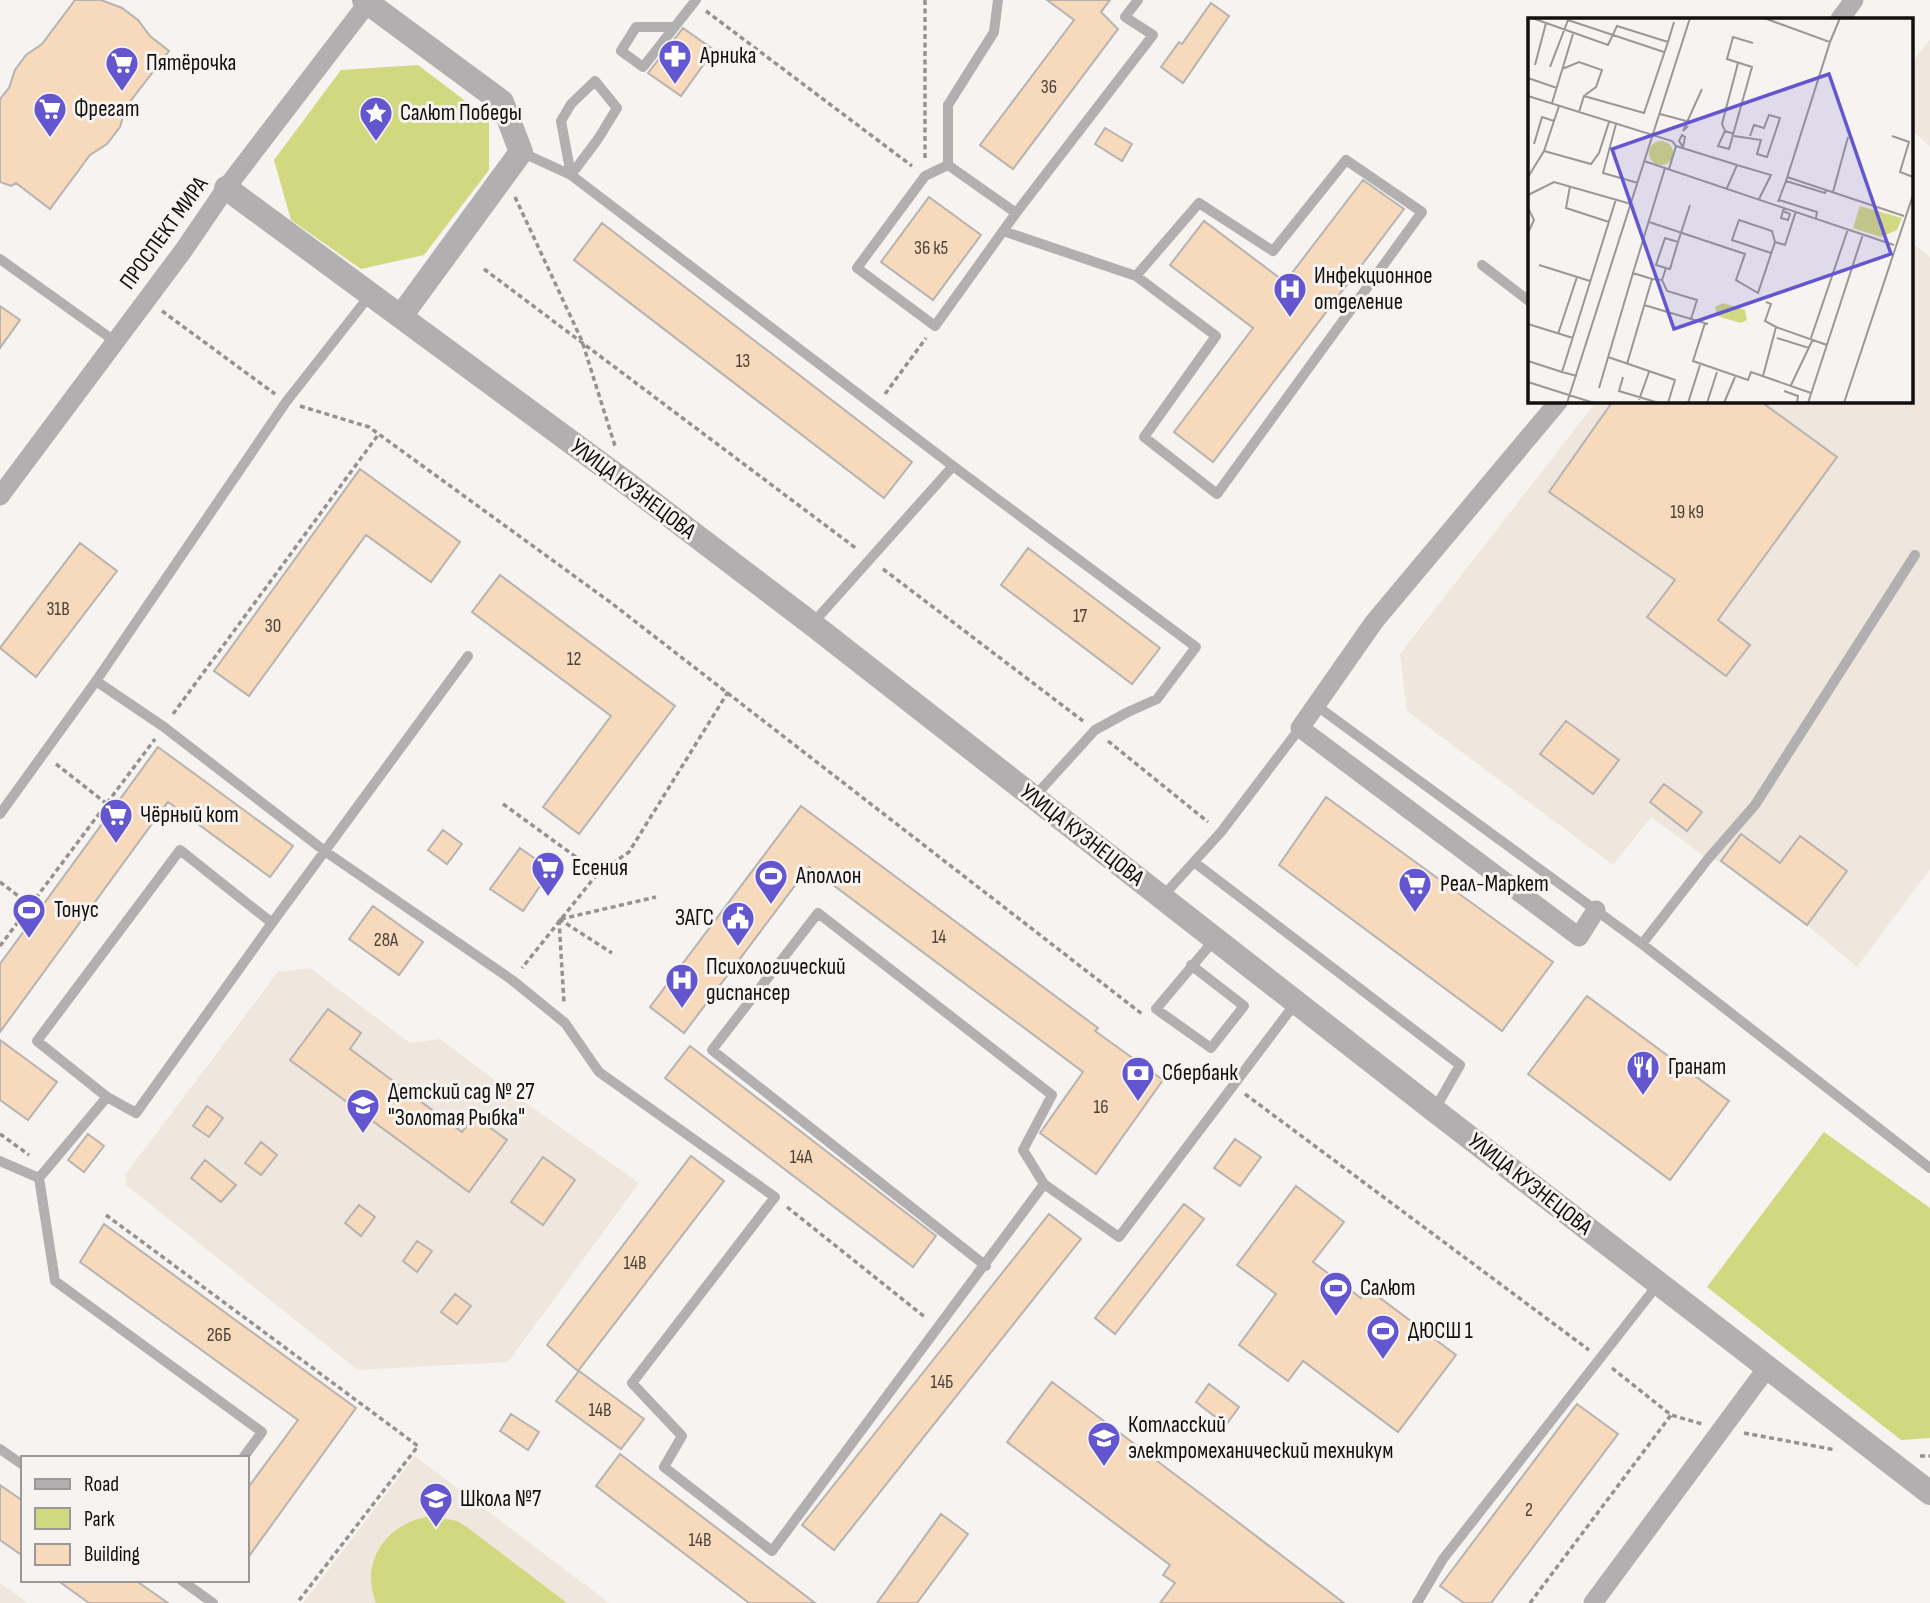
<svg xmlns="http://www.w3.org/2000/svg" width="1930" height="1603" font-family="'Sofia Sans Condensed',sans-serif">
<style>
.built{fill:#efe6dd}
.green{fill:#d2d87f}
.building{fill:#f7d9bc;stroke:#b6b3b1;stroke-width:2}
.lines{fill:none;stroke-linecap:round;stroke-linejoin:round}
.path{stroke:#959390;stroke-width:3.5;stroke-dasharray:5 3.5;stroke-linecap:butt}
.service{stroke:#b1afaf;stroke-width:10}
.minor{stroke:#b1afaf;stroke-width:19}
.tertiary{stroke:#b1afaf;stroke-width:24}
.labels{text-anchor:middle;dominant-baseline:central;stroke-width:6;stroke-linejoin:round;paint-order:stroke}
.number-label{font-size:19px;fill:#4a423a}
.poi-label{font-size:23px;fill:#11100f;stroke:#f6f3f0;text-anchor:start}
.street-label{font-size:23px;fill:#11100f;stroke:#f6f3f0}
.inset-road{fill:none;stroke:#9a9896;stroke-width:2}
.view{fill:#6356cf;fill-opacity:0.15;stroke:#6356cf;stroke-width:3.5}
.inset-edge{fill:none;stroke:#11100f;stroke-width:3.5}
</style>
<rect width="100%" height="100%" fill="#f6f3f0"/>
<path class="built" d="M1930 40V146L1911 129V63Z
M1911 242 1930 257V869L1857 967 1807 925 1721 861 1708 859 1651 817 1613 865 1407 711 1400 654 1597 401H1911Z
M310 968 410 1043 440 1039 513 1094 639 1183 508 1362 358 1370 126 1185 125 1175 278 972Z
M415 1456 609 1603H303Z
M0 1583 28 1603H0Z"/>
<path class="green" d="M418 65 489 119V170L424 255 361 269 291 220 274 160 341 70Z
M1824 1132 1930 1208V1438L1901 1440 1707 1287Z
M431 1516 457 1521 468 1528 567 1603H376C359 1560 388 1522 431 1516Z"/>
<path class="building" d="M75 0H101L122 8 138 20 150 36 169 51 126 107 120 127 107 144 90 155 50 209 16 183 11 186 0 182V99L9 88 15 70 26 55 42 44Z
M1047 0H1110L1101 12 1118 29 1013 169 980 145 1074 20Z
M1211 3 1229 16 1183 83 1161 67 1179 42 1182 44Z
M683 28 714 50 681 96 648 73Z
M1105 128 1132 144 1122 161 1095 144Z
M1363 180 1404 209 1213 462 1174 432 1253 328 1170 265 1204 221 1285 282Z
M929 197 981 235 933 300 881 262Z
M602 223 912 462 884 498 574 260Z
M0 306 20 320 0 348Z
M1613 401H1760L1837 457 1718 620 1750 645 1726 676 1647 617 1675 580 1549 492Z
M360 469 460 542 431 582 366 535 249 696 214 671Z
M80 543 117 571 36 677 0 648Z
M1028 548 1160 648 1132 684 1001 585Z
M500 575 675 706 579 834 543 807 611 716 472 612Z
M1566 721 1619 760 1593 794 1540 754Z
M158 747 293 846 270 877 168 802 0 1032V964Z
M1664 784 1702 812 1687 831 1650 802Z
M1326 797 1553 962 1502 1031 1279 865Z
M801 806 1098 1028 1095 1031 1163 1080 1096 1174 1040 1133 1083 1072 809 867 684 1033 650 1007Z
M443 830 462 844 447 864 428 850Z
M1741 834 1780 863 1800 836 1847 871 1807 925 1721 861Z
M520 848 551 870 523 911 490 889Z
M373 906 423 942 399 975 349 939Z
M1587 996 1729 1101 1670 1180 1528 1074Z
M328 1009 361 1033 350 1049 462 1132 474 1116 507 1140 469 1192 290 1060Z
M0 1040 57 1082 28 1120 0 1100Z
M690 1046 936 1236 913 1267 665 1078Z
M207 1106 223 1118 209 1137 193 1126Z
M88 1134 104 1146 84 1172 68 1160Z
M1235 1139 1261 1157 1240 1186 1214 1168Z
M261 1142 277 1155 261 1175 245 1163Z
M691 1156 724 1181 578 1371 547 1345Z
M543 1157 575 1180 543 1225 511 1202Z
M205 1160 236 1185 221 1202 191 1178Z
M1296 1186 1344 1222 1313 1262 1361 1298 1368 1289 1456 1355 1398 1432 1303 1361 1288 1381 1239 1345 1276 1294 1237 1265Z
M1184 1204 1204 1219 1115 1334 1095 1318Z
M359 1205 375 1217 361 1236 345 1223Z
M1049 1214 1081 1239 834 1550 802 1525Z
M104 1224 356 1408 247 1559V1489L298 1420 80 1262Z
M417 1241 432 1251 417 1272 403 1261Z
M455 1294 471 1306 457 1324 441 1312Z
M579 1371 644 1419 621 1449 556 1401Z
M1052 1382 1201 1494 1344 1603H1160L1175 1583 1163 1575 1170 1565 1007 1442Z
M1209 1384 1239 1407 1226 1425 1196 1402Z
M1577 1404 1618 1434 1491 1603H1464L1440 1586Z
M511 1414 539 1432 528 1450 500 1431Z
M620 1454 815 1603H749L596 1486Z
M0 1485 23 1501V1556L0 1540Z
M941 1514 968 1534 917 1603H877Z
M57 1580H135L168 1603H89Z"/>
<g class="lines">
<path class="path" d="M925 0V159
M706 11 912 166
M515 197 582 341 615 446
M484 269 857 549
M162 311 275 394
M885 394 926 338
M300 406 369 427 610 602 1142 1014
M883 569 1083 721
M173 714 378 435
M1108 741 1208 822
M56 764 107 804
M503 804 598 873 522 968
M598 873 629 852 728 692
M0 882 29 904
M559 919 612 953
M561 919 656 897
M559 920 564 1003
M0 946 155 739
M1206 1064 1222 1076
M1245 1094 1589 1350
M0 1134 29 1155
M787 1207 926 1318
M106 1215 418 1446 297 1603
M1612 1368 1671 1415 1702 1424
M1744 1433 1836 1450
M1920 1456H1930
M1530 1603 1671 1415"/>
<path class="service" d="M998 0 994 32 948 105V165L1016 213
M674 27H636L621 51 643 67 696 0
M595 81 617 108 598 139 571 175 561 121 571 104Z
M521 152 571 175 953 466
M948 165 925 176 857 268 935 326 1016 213 1153 35 1125 17 1138 0
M1003 231 1136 276 1216 336 1144 437 1217 494 1422 212 1346 160 1273 251 1199 203 1136 276
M0 259 116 342
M1482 265 1529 301
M813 623 953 466 1196 647 1157 699 1128 712 1095 730 1035 796
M96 681 164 727 326 852 512 980 565 1023 599 1072 775 1197 632 1383 682 1436 664 1467 772 1551 1044 1184 1119 1237 1297 1001
M1317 706 1642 944 1930 1168
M0 814 96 681 286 402 370 295
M1194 862 1460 1065 1435 1109
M1163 896 1221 832 1300 728
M1642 944 1708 859 1755 805 1915 555
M1191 965 1244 1006 1211 1048 1156 1009 1215 939
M107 1097 136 1113 272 923
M0 1161 39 1178 107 1097 37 1041 180 850 272 923 468 656
M39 1178 55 1281 262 1432 243 1458
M986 1266 712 1050 818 913 1052 1095 1023 1150 1044 1184
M0 1449 23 1465
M181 1580 213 1603
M1417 1603 1443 1559 1659 1283"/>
<path class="minor" d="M1840 19 1854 0
M1559 401 1374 622 1300 728 1579 937 1596 910
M0 496 183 251 226 188 370 0
M1593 1603 1767 1368"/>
<path class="tertiary" d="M364 0 502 102 521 152 401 316
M226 188 628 484 812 624 1434 1110 1930 1493"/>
</g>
<defs>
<symbol id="pharmacy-pin" viewBox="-11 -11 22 30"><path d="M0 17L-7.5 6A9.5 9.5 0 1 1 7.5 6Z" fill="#6356cf" stroke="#f6f3f0"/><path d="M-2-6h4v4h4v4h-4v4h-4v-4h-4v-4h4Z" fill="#fff"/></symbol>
<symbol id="supermarket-pin" viewBox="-11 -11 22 30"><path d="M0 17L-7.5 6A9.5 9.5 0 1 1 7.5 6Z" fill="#6356cf" stroke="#f6f3f0"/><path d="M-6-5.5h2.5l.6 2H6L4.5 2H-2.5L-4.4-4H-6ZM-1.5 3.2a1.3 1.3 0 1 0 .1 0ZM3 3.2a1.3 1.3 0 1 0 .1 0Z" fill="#fff"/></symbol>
<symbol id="sight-pin" viewBox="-11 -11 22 30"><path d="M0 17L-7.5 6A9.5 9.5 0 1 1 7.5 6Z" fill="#6356cf" stroke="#f6f3f0"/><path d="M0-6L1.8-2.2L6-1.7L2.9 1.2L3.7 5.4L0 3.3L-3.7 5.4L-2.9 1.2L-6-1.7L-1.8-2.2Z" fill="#fff"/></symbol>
<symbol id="hospital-pin" viewBox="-11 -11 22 30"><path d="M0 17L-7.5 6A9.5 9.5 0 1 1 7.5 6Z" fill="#6356cf" stroke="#f6f3f0"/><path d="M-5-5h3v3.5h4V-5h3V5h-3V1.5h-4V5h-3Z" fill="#fff"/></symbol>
<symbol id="stadium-pin" viewBox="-11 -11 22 30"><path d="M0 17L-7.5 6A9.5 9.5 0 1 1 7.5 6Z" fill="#6356cf" stroke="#f6f3f0"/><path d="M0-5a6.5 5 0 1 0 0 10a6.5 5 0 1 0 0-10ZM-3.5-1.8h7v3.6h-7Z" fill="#fff"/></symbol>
<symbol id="civic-pin" viewBox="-11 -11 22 30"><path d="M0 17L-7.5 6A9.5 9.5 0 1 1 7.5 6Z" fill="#6356cf" stroke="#f6f3f0"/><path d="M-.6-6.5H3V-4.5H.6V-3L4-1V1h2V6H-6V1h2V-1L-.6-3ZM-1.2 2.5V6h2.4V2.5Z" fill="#fff"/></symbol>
<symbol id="restaurant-pin" viewBox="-11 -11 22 30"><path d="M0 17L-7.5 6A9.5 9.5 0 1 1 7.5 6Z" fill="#6356cf" stroke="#f6f3f0"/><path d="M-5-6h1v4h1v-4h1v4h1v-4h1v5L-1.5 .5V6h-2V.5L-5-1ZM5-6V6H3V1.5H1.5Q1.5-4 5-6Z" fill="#fff"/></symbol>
<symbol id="bank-pin" viewBox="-11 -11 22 30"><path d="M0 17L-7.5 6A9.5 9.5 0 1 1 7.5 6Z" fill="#6356cf" stroke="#f6f3f0"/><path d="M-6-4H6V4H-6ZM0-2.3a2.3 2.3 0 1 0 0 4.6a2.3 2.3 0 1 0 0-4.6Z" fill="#fff"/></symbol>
<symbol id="school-pin" viewBox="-11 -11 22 30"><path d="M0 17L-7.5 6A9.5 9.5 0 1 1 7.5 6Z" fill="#6356cf" stroke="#f6f3f0"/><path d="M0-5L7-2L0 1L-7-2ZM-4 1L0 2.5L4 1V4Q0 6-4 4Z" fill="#fff"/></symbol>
<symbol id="university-pin" viewBox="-11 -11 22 30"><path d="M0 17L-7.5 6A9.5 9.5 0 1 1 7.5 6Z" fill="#6356cf" stroke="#f6f3f0"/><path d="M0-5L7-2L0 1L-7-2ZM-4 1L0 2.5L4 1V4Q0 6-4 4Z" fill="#fff"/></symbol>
</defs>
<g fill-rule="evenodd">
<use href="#pharmacy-pin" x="656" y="37" width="38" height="52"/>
<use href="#supermarket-pin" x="103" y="44" width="38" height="52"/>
<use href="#supermarket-pin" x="31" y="90" width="38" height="52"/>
<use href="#sight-pin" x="357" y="94" width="38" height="52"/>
<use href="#hospital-pin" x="1271" y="270" width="38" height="52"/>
<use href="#supermarket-pin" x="97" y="796" width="38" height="52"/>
<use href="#supermarket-pin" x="529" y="849" width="38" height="52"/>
<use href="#stadium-pin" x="752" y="857" width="38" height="52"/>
<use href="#supermarket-pin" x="1396" y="865" width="38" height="52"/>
<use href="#stadium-pin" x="10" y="891" width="38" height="52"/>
<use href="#civic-pin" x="719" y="899" width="38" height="52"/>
<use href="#hospital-pin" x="663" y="961" width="38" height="52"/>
<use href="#restaurant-pin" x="1624" y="1048" width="38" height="52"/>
<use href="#bank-pin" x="1119" y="1054" width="38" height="52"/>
<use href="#school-pin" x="344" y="1086" width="38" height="52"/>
<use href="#stadium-pin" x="1317" y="1269" width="38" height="52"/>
<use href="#stadium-pin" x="1364" y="1312" width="38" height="52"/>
<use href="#university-pin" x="1085" y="1419" width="38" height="52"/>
<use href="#school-pin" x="417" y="1480" width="38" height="52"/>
</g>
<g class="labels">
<g class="number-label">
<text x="1049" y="87">36</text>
<text x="931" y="248">36 к5</text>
<text x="743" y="361">13</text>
<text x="1687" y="512">19 к9</text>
<text x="58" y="609">31В</text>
<text x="1080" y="616">17</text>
<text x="273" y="626">30</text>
<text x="574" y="659">12</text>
<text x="939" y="937">14</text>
<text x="386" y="940">28А</text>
<text x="1101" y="1107">16</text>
<text x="801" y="1157">14А</text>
<text x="635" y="1263">14В</text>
<text x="219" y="1335">26Б</text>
<text x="942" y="1382">14Б</text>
<text x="600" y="1410">14В</text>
<text x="1529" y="1510">2</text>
<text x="700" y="1540">14В</text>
</g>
<g class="poi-label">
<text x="700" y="56">Арника</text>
<text x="146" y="63">Пятёрочка</text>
<text x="74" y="109">Фрегат</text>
<text x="400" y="113">Салют Победы</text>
<text x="1314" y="276">Инфекционное<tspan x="1314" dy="26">отделение</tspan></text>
<text x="140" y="815">Чёрный кот</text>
<text x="572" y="868">Есения</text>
<text x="796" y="876">Аполлон</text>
<text x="1440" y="884">Реал-Маркет</text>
<text x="54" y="910">Тонус</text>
<text x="714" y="918" text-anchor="end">ЗАГС</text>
<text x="706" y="967">Психологический<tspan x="706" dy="26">диспансер</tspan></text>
<text x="1668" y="1067">Гранат</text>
<text x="1162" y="1073">Сбербанк</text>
<text x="388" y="1092">Детский сад № 27<tspan x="388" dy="26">"Золотая Рыбка"</tspan></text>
<text x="1360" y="1288">Салют</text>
<text x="1408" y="1331">ДЮСШ 1</text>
<text x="1128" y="1425">Котласский<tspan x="1128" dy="26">электромеханический техникум</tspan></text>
<text x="460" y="1499">Школа №7</text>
</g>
<g class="street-label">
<text transform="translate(164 233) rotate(-54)">ПРОСПЕКТ МИРА</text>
<text transform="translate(633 489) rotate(37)">УЛИЦА КУЗНЕЦОВА</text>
<text transform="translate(1082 835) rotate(38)">УЛИЦА КУЗНЕЦОВА</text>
<text transform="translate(1530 1184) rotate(38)">УЛИЦА КУЗНЕЦОВА</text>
</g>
</g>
<g transform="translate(1528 18)">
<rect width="385" height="385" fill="#f6f3f0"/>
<path d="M121 135a12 12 0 1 1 24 0a12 12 0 1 1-24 0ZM332 188 374 200 369 212 353 219 325 210ZM195 285 217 292 219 302 213 305 189 298 187 289Z" fill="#d2d87f"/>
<path class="inset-road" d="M4 0 80 27 89 8 140 24 146 4M236 0 302 24 258 163 297 175 298 172M302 24 312 0M7 47 18 5M22 49 40 2 136 34M34 51 51 44 74 52 68 69 57 77M0 60 29 70M0 78 144 123 148 128 141 151M24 85 45 16M51 94 56 78 116 95 140 24M132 96 162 104M88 106 75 155 110 165M160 108 155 113 174 71M197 113 190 128 201 131 224 49 199 41 205 19 225 25M206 116 197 113 194 106 210 45M154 117 157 119 155 129 151 123ZM206 118 233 122 229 136 239 139 252 100 241 97 236 110 226 107 222 118M364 118 381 124 372 154 385 159M6 126 14 99 26 103M148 128 209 147M16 133 63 146 71 135 81 104M116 143 366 227M0 159 16 133 31 88M259 159 376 198M42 168 38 190 81 204M199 170 209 147 243 157 231 181M305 174 320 119M0 177 26 164 103 186M251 182 289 194 288 200M250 184 258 163M0 190 6 202 0 215M255 193 262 196 260 202 253 200 255 193 256 190M121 204 217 236 208 262 230 275 247 224 257 227 268 193M243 235 204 222 211 202 244 213 247 224M11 247 62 263M138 250 142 251 150 224M124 261 134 262 138 250 128 247 137 220 150 224 162 187M134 262 139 273 169 282 163 301M238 284 243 286 237 303 248 309M116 287 180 306M177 305 165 343 220 362 223 354 283 375M0 306 45 320M30 316 49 259M249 320 281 330M283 320 320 211M80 339 147 362 140 385M0 343 34 354M99 346 124 261 105 255 137 150M49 358 34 354 88 181M235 358 248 309 299 327M95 359 91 373 131 385M0 364 66 385M263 367 285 321M71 370 105 255M256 373 270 378 269 385M111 382 121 354M39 385 162 0M160 385 172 347M179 385 189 354M196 385 207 359M280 385 335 216M316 385 385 177"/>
<path class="view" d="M301 56 363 236 146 311 84 131Z"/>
<rect width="385" height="385" class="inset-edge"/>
</g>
<rect x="21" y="1456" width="228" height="126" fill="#f6f3f0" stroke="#9a9896" stroke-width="2"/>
<rect x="35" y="1479" width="35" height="10" fill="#b1afaf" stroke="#9a9896" stroke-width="2"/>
<text x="84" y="1491" font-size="21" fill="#11100f">Road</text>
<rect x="35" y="1508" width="35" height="21" fill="#d2d87f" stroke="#9a9896" stroke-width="2"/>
<text x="84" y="1526" font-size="21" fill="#11100f">Park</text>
<rect x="35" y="1544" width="35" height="21" fill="#f7d9bc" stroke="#9a9896" stroke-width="2"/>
<text x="84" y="1561" font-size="21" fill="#11100f">Building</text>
</svg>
